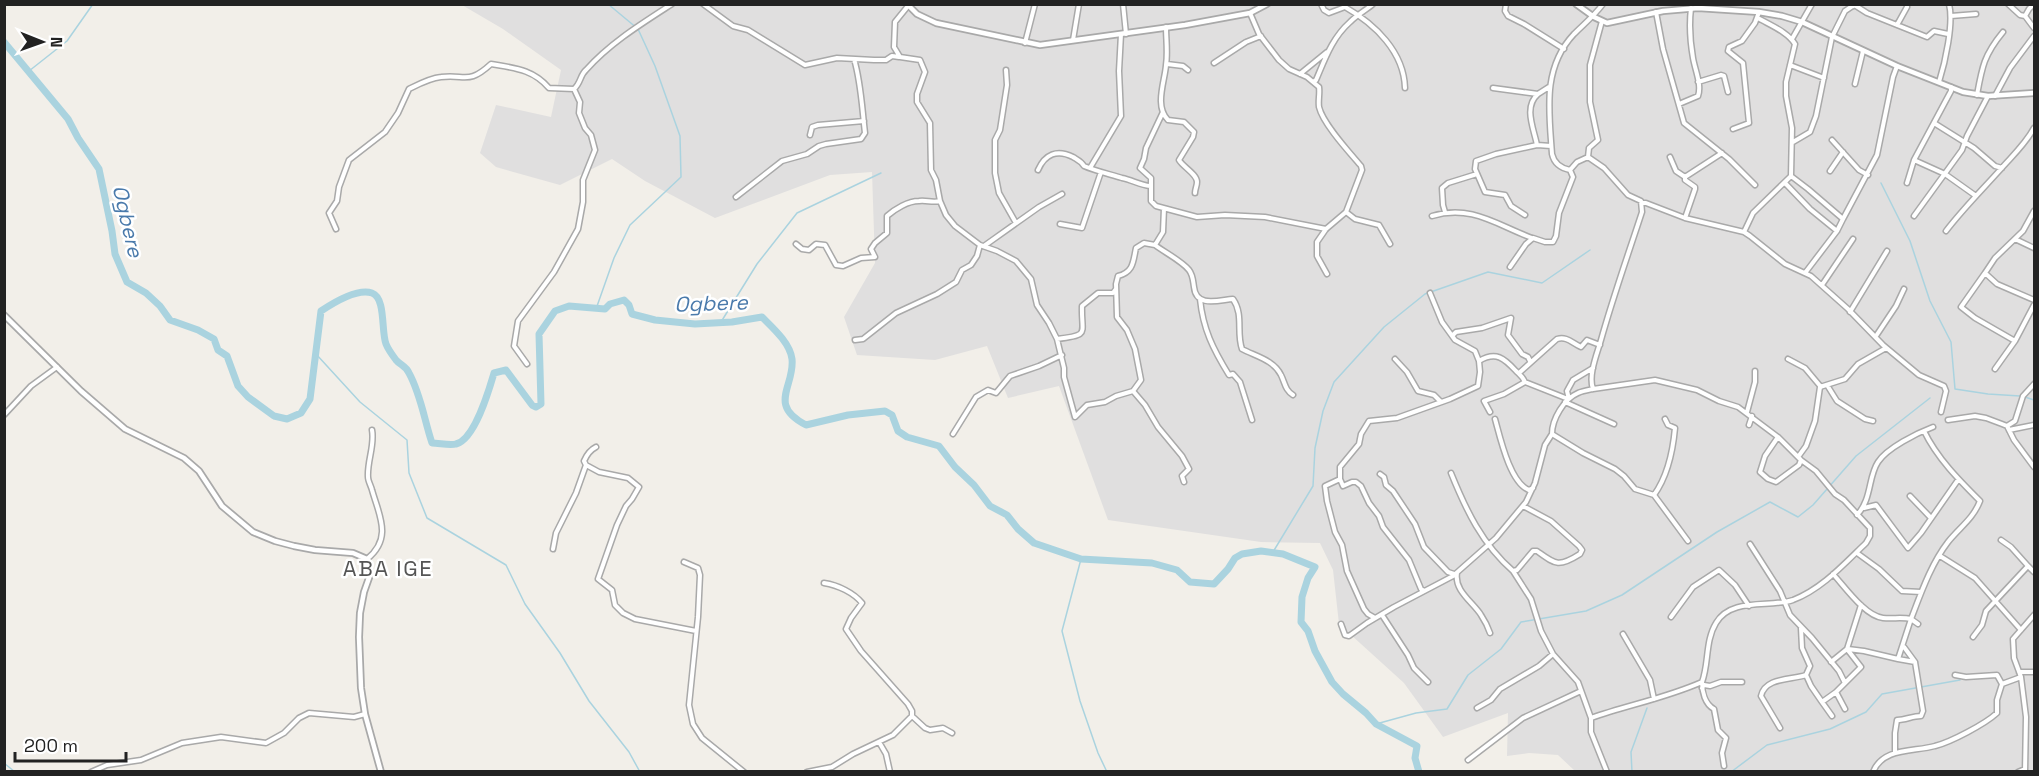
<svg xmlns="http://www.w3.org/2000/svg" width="2039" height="776" font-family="'Space Grotesk',sans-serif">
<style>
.residential{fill:#e0dfdf}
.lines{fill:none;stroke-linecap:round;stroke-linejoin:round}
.stream{stroke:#aad3df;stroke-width:1.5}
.river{stroke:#aad3df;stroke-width:7}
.minor-casing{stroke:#a9a9a9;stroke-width:7}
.tertiary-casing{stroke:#a9a9a9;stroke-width:8}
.minor{stroke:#fff;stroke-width:4}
.tertiary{stroke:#fff;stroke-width:4.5}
.labels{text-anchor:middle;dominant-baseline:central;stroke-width:5;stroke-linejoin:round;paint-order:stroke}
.water-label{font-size:21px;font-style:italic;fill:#4a7aab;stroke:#fff}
.quarter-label{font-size:22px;letter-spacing:1.5px;fill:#555;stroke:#fff}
</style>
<rect width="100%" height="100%" fill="#f2efe9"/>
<path class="residential" d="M462 5H2034V771H1575L1558 755 1529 753 1507 756 1508 713 1443 737 1404 683 1339 624 1333 570 1320 543 1261 542 1108 520 1059 386 1008 398 987 346 935 360 857 355 844 317 875 263 872 172 830 175 715 218 645 181 612 159 560 185 496 167 480 153 496 105 551 117 561 70 503 29Z"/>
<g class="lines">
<path class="stream" d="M29 71 67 41 93 4
M1881 183 1910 241 1930 301 1951 342 1955 389 1988 394 2020 396
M596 309 614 258 630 225 681 177 680 136 655 66 638 29 608 4
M721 322 757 264 797 213 881 173
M316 354 360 402 407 440 409 473 427 518 506 565 525 604 560 653 589 701 629 752 640 772
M2025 397 2034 400
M1273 552 1313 486 1315 448 1323 411 1334 382 1384 327 1425 294 1488 272 1542 283 1590 250
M1081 559 1062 631 1080 701 1098 753 1107 772
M1376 724 1416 713 1447 709 1468 675 1501 649 1521 622 1586 611 1622 595 1717 532 1770 502 1798 517 1813 505 1856 456 1930 398
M4 763 15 772
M1632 772 1631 752 1647 708
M1731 772 1767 745 1830 729 1866 712 1882 694 1960 680"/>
<path class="river" d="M4 42 68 119 78 138 99 169 112 231 115 254 127 282 146 293 160 306 170 320 198 330 214 339 218 350 227 356 238 386 248 397 274 416 287 419 301 413 310 399 321 311C333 303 357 288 372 293 386 298 381 331 386 344 388 349 393 356 396 360 400 365 406 366 409 373 421 395 424 419 432 443 439 443 450 446 456 444 475 439 489 390 494 373L506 370 532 405 536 407 541 404 539 334 555 311 569 306 605 309 610 304 624 300 629 305 632 314 655 320 695 324 732 322 762 317C773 328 790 343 792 359 795 386 767 405 806 425L848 415 885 411 892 415 898 431 907 437 939 446 955 467 974 485 990 506 1007 515 1018 529 1034 543 1081 559 1152 563 1177 570 1190 582 1214 584 1228 569 1235 558 1242 554 1261 551 1283 554 1315 567 1308 578 1302 597 1301 622 1308 631 1315 651 1332 682 1343 694 1366 713 1376 724 1417 746 1415 758 1419 772"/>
<defs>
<path id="minor" d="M703 4 733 26 748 30 805 65 837 58 874 60H886L892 56 899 57
M1123 4 1126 34
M1321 4 1324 10 1329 13 1345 7C1375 24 1404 52 1405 88
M1506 4 1505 11 1508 16 1524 24 1564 49
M1603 4C1594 16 1584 24 1574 34 1542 68 1549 111 1552 154 1554 163 1560 168 1570 170L1577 162 1588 157 1604 168 1628 195 1641 201 1642 212C1628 255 1613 297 1601 340 1597 354 1588 375 1593 389 1588 390 1582 391 1578 393 1564 399 1552 419 1552 434L1583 453 1615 469 1624 476 1635 489 1654 495 1688 541
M2008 4 2020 15 2025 16
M2034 4 2029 9 2025 16 2034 28
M908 6 895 22 894 47 900 57 920 60 925 72 917 94V102L930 123 931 170 936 180 940 201 946 215 955 226 980 245 997 251 1016 261 1031 279 1037 305 1049 323 1057 339 1064 368V377L1075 417 1087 405 1105 402 1116 396 1133 391 1141 380 1135 349 1127 330 1117 317 1116 284 1118 276C1134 272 1133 261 1136 248L1144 243 1155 245 1163 232 1164 208
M1856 6 1867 13 1927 37 1934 31 1948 34
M1656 12 1663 49 1684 123 1729 159 1755 185
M1250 13 1259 34 1279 60 1289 69 1307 77 1319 87C1320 94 1318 100 1319 107 1323 124 1350 153 1361 166L1362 170 1346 212 1326 229 1317 242V256L1327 274
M1951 16 1976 14
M1897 25 1907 7
M1166 27C1166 39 1168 53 1166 65 1165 81 1154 106 1168 120L1184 122 1194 132 1193 137 1179 160C1183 167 1197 174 1197 182 1197 186 1195 189 1195 193
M1792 39 1812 4
M1073 40 1079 4
M1025 43 1035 4
M1214 63 1246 42 1261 36
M1167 64 1183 66 1188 70
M1790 65 1824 78
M1006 70 1007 85 1000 130 995 140V173L999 193 1016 223
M1300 74 1327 52
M1313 82 1316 80C1325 59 1332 38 1350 22 1357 15 1366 10 1373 4
M1698 82 1721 75 1724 76 1728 92
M1939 82C1945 63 1954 23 1949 4
M1855 84 1863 51
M1493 88 1538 94 1549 87
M1538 94C1523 107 1534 129 1537 145L1551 146
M1977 95C1982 67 1984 55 2003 32
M1995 96 2010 68 2034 36
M1679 104 1698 96C1702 85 1695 70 1693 58 1690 41 1689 25 1691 8
M1163 112 1146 148 1144 159 1140 168 1151 178V201L1156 206 1197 217 1225 215 1265 217 1326 229
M1934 123 1974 148 1995 166 2002 168
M1733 129 1749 123 1743 63 1728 51 1729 47 1742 41 1755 23 1759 12
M810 135 812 127 818 125 864 121
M1832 140 1859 170 1868 175
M1793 142 1810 132 1816 116 1832 37 1845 11 1851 7 1859 4
M1588 157 1589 148 1598 140 1590 102V65L1602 21
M1670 157 1676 171 1685 177
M1914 160 1945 174 1976 196
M1090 168 1121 116 1119 71 1121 34
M1038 170C1045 154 1057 149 1073 157 1078 160 1081 161 1084 166 1096 171 1109 174 1122 178 1132 180 1140 185 1150 186
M1830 171 1843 152
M1791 176 1808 189 1843 219 1837 231 1805 273
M1785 183 1810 209 1837 231
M1907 183 1914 160 1951 91V87
M736 197 782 161 807 154 819 146 826 144 861 139 865 133C862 108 861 82 854 59
M1642 203H1646L1685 218 1744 232 1750 236 1785 264 1811 276 1848 309 1883 345 1919 375 1944 386 1946 391 1941 412
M2034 211 2023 231 1995 258 1985 273 1997 284 2034 300
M1346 212 1355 219 1379 225 1390 244
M1445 212 1443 205 1442 188 1448 183 1477 174
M1525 215 1511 206 1505 195 1485 192 1475 169 1476 161 1496 154 1537 145
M1432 216C1471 204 1497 225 1532 238
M1914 216 1962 150 1967 136 1988 96
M1685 218 1695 189V187L1685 180V177L1722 153
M1843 219 1877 155 1893 77 1897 66
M1060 224 1082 228 1101 172
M336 229 329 213 337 201 339 187 349 160 385 132 398 113 409 89C419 84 430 78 441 77 466 74 468 85 491 64 514 68 533 69 549 88L574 89C581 83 580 75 586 70 610 43 641 24 672 4
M1946 231C1962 210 1981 191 1999 171 2011 157 2025 145 2034 128
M1744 232 1753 213 1791 176 1792 128 1786 96V82L1795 44C1788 32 1770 25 1758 18
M2015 239 2034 248
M796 244 802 249 809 250 816 244 825 245 836 265 843 266 861 258 875 257 871 249 875 243 887 233V216C895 209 908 201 919 201 927 200 932 203 940 201
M1155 245C1164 252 1182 261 1189 270 1193 275 1193 281 1194 287 1196 308 1219 300 1233 299 1244 315 1236 332 1242 349 1255 356 1274 360 1281 375 1285 383 1285 390 1293 395
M984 246 1039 207 1062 194
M1510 267 1526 244 1533 238 1545 242H1553L1556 236 1559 213 1573 177 1570 170
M1985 273 1961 307 1975 318 2015 341 2034 305
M1822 285 1853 239
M1430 293 1442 322 1455 340 1475 351 1479 361
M1200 299C1203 329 1213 349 1229 375L1233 374 1240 382 1252 420
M1850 312 1887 251
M1453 335 1456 332 1482 328 1511 318 1508 335 1522 354 1528 357 1530 361
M1876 336 1896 306 1904 289
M1057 339C1091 335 1081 334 1082 306L1098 293H1113L1116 289
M855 340 863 339 896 313 937 294 956 282 962 270 971 265 977 256 980 245
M1395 359 1407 372 1418 391 1434 395 1441 402
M1788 359 1805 368 1821 387
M527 364 514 346 518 321 554 272 578 229 583 202V180L595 150 591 135 585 128 579 113 580 102 574 89
M1995 369 2015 341
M1519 373 1557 339C1567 336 1572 343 1581 347L1587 340 1600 345
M1827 385 1837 401 1865 419 1873 421
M1133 391 1145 405 1158 427 1182 456 1189 469 1182 476 1184 482
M1569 399 1567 391 1573 380 1593 368
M1565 402 1614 424
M1490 412 1484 401 1504 394 1525 382 1568 399
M1747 412 1755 382V371
M4 415 31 386 57 367
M1495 419C1500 437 1510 483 1529 490L1533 488
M1948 420 1975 416 1986 418 2002 424 2007 426 2014 440 2034 467
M1749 425 1752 416
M2007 426 2015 421 2023 396 2034 384
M2009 430 2034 425
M953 434 976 397 988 390 996 393 1010 376 1039 366 1062 355
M1778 437 1765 456 1760 472 1768 479 1776 482 1799 465 1801 460
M596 447C590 450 587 454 584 461L586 465 599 472 628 478 639 487 632 499 626 506 617 525 598 579 612 590 615 605 623 613 635 619 696 631
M1798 457 1806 446 1815 421 1820 387 1845 379 1858 364 1886 348
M1451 473C1466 510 1482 544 1513 571L1517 570 1533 551H1537C1555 564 1558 568 1580 554L1582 550 1579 546 1551 521 1523 506
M1380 474 1384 477 1386 485 1393 491 1415 524 1424 547 1448 572 1454 574
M1340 479 1343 486 1352 482H1356L1361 486 1369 503 1379 516 1383 527 1409 560 1421 589 1424 591
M1654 495C1667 477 1673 450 1675 428L1668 425 1665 419
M1910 496 1931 518
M1864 508 1876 505 1908 548 1921 533 1958 480
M1857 515C1872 499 1868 477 1878 462 1887 448 1917 433 1933 427
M2001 540 2011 547 2028 566
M1750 544 1780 591 1790 615 1812 638 1839 671 1845 683
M553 549 556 533 576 493 586 465
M1857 553 1879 569 1902 591 1921 592
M1940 556 1975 578 2021 630
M367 559C393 538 379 515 372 490 371 486 368 481 368 477 367 461 375 445 372 430
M684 562 698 568 700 575 698 617 689 705 693 724 702 738 744 772
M1513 571 1531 599 1541 631 1553 654 1578 682 1591 718V732L1607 772
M1457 573C1454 591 1473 602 1481 615 1485 621 1488 627 1490 633
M1833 574C1845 587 1865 616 1883 618 1893 619 1902 617 1911 619 1921 593 1931 564 1948 542 1960 527 1973 519 1980 501 1959 480 1937 458 1924 431
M1382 615 1408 655 1414 668 1428 682
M1671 617 1693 587 1719 570 1735 585 1749 606
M1375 618 1368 614 1364 609 1347 571 1342 545 1335 532 1327 501 1325 486 1340 479V467L1359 444 1361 434 1369 421 1397 418 1450 399 1478 386 1480 372 1479 361C1496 351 1504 358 1516 371 1520 375 1523 377 1525 382
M1341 624 1345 635 1349 636 1367 623 1394 607 1453 576 1496 538 1526 502 1535 483 1545 445 1552 434
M1623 634 1650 680 1654 699
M1973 637 1982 625 1986 611 2028 566 2034 572
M1904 647 1915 662
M1848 649 1864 651 1898 659
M1831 662 1847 649 1861 605
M2019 672H2034
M1806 675 1811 686 1822 702 1836 692
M1955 675 1966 677 1997 675 2002 684
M1702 682C1702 692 1705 704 1714 709L1718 730 1726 738 1722 753 1724 766
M1702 688 1704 685 1710 686 1721 682H1742
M1822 702 1832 716
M1477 708 1491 700 1500 689 1539 666 1553 654
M1845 709 1836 692 1861 667 1847 649
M912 716 925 728 930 730 943 728 952 733
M1591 718C1628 705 1666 698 1702 682 1709 664 1705 641 1716 623 1731 597 1770 608 1793 600 1822 589 1844 564 1866 543L1870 536V528L1844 500 1835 494 1816 471 1801 460 1778 437 1738 407 1719 401 1697 390 1655 380 1593 389
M1780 728 1761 696C1765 677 1792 680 1806 675L1810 666 1802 648 1801 628
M879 742 886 754 890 772
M1895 753V733L1897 720C1906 720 1912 716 1921 716L1923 711 1915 662 1898 659 1911 619 1918 624
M1468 760 1523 718 1581 691
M91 772 107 765 141 760 182 743 221 737 266 743 284 733 299 718 309 713 354 717 365 714
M807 772 832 767 853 754 893 735 912 716V711L908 704 861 651 846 629 851 618 862 603C854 593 838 585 824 583
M1873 772C1883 747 1914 752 1935 746 1951 742 1985 724 1997 713V700L2002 684 2021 677
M2018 772 2025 769
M2025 772 2026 717 2021 677 2014 658 2013 639 2034 615"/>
<path id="tertiary" d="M907 4 917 14 936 23 1040 45 1185 25 1250 13 1267 4
M1576 4 1594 17 1607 23 1663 11 1698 8 1759 12 1782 16 1802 22 1897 66 1963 92 1988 96 2034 93
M4 315 81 391 125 429 184 458 199 471 222 506 253 532 275 541 294 546 315 550 353 553 367 559 370 575 364 592 360 613 359 637 361 688 365 714 381 772"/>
</defs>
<use href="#minor" class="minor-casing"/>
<use href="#tertiary" class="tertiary-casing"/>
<use href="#minor" class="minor"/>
<use href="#tertiary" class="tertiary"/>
</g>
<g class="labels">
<g class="water-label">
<text transform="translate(128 221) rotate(77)">Ogbere</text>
<text transform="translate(711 303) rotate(-2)">Ogbere</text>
</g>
<g class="quarter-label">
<text x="388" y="568">ABA IGE</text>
</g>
</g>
<rect width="2039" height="776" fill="none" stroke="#222222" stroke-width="12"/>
<g transform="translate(42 42) rotate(91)" stroke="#ffffff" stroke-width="4.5" paint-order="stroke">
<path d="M0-4.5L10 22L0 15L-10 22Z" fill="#222222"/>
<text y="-9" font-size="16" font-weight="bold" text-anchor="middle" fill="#222222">N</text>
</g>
<path d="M15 752v9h111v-9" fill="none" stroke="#222222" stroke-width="3"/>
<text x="24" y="752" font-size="18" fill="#222222" stroke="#ffffff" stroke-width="4.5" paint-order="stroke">200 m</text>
</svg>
